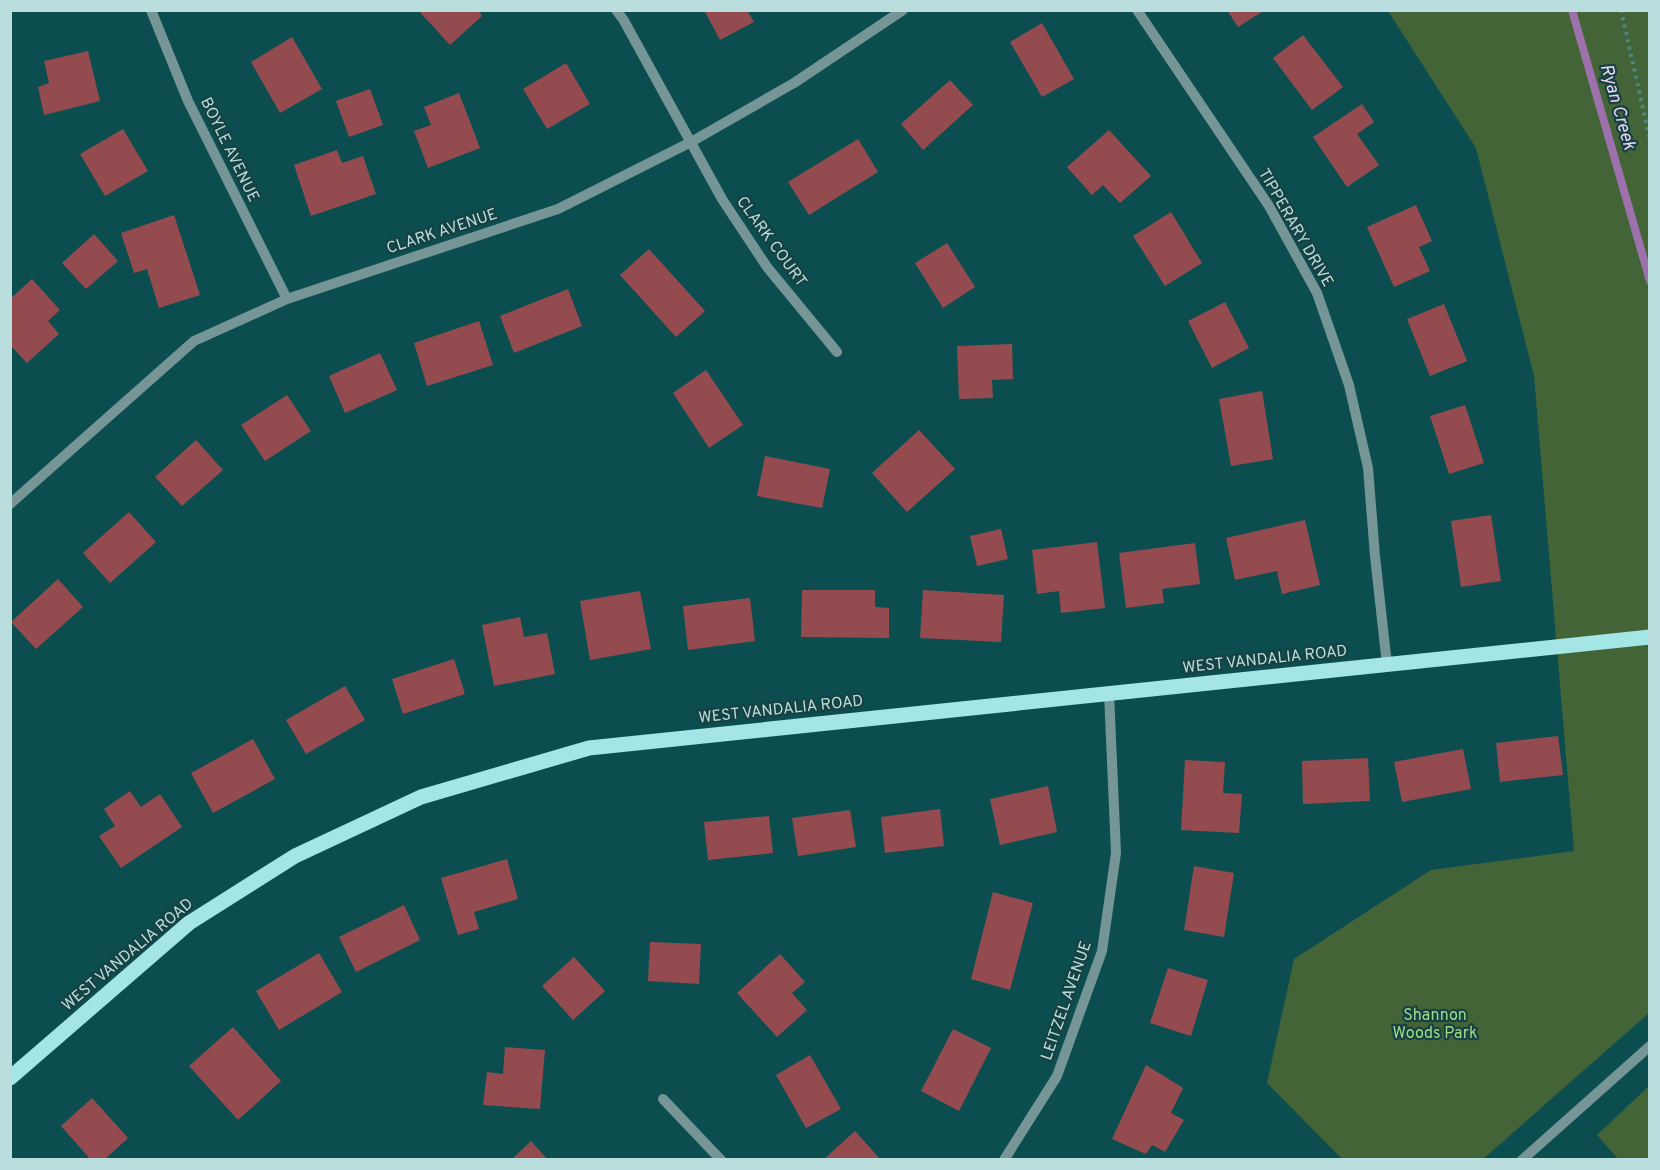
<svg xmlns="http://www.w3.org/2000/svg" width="1660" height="1170" font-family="Overpass,sans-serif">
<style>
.green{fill:#436436}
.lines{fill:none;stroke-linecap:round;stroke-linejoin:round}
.stream{stroke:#9d72ac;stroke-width:8}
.building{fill:#944b50}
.path{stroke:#4e8585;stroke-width:4;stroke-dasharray:3 4.5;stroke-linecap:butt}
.minor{stroke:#769596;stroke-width:10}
.major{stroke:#a4e5e6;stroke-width:15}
.labels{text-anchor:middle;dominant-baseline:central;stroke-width:4.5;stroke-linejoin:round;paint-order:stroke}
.street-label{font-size:16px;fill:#badede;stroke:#174142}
.park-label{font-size:16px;fill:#9fdb87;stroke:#174142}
.water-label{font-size:18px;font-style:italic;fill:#efd7f8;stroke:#174142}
</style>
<rect width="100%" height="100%" fill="#0c4e4f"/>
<path class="green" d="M1388 11H1649V1013L1483 1159H1342L1267 1083 1294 959 1431 870 1574 851 1534 376 1476 148Z
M1649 1086V1159H1618L1597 1135Z"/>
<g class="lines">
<path class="stream" d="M1572 10 1650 281"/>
</g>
<path class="building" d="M418 10H478L482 16 450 45Z
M704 10H747L754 22 720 40Z
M1227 10H1265L1238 27Z
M1042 23 1074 79 1042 97 1010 42Z
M1303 35 1343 87 1312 110 1273 58Z
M292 37 322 89 280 113 251 62Z
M88 51 100 101 44 115 38 87 49 83 44 61Z
M566 63 590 104 547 129 523 89Z
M950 80 973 105 923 150 901 124Z
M370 89 383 125 349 137 336 101Z
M459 93 480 148 428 168 414 131 431 125 424 107Z
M1362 104 1374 122 1357 134 1379 165 1347 187 1313 137Z
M123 129 148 171 105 196 80 154Z
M1109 130 1151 176 1120 203 1103 185 1092 195 1067 167Z
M858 139 878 172 809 215 788 182Z
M337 150 342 163 363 156 376 194 311 216 294 165Z
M1416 205 1432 241 1419 247 1430 271 1394 287 1367 227Z
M1171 212 1202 263 1165 286 1133 236Z
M174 215 200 295 159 308 147 269 134 273 121 233Z
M94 234 118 261 86 289 62 263Z
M947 243 975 287 943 308 915 263Z
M649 249 705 311 676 337 620 275Z
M32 279 60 310 48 321 59 334 27 363 10 345V299Z
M568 289 582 326 514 353 500 316Z
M1225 302 1249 348 1212 368 1188 321Z
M1444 304 1467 361 1430 376 1407 319Z
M479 321 493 365 427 386 414 343Z
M1012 344 1013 379 992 380 993 398 959 399 957 346Z
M380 353 397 390 345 413 329 376Z
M706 370 743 425 709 448 673 393Z
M1262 391 1273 459 1231 466 1219 399Z
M287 395 311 431 265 461 241 425Z
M1465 405 1484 463 1449 474 1430 416Z
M919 430 955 469 907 512 872 473Z
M196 440 223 470 182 506 155 477Z
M765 456 830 469 822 508 757 496Z
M129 512 156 542 110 583 83 553Z
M1491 515 1501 581 1461 587 1451 521Z
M1305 520 1320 585 1282 594 1277 571 1235 580 1226 538Z
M1001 529 1008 559 977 566 970 536Z
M1097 542 1105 608 1061 613 1059 591 1037 594 1032 550Z
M1195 543 1200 584 1162 589 1164 603 1126 608 1119 553Z
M58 579 83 607 36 649 11 622Z
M802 590H875V607L889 608V638L801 637Z
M923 590 1004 595 1001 642 920 638Z
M640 591 651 649 590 660 580 601Z
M750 598 755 641 688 650 683 606Z
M520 617 524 637 547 633 555 674 494 686 482 625Z
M454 659 465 694 403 714 392 679Z
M345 686 365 720 306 754 286 720Z
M1558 736 1563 775 1500 782 1496 743Z
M253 739 275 779 213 813 191 773Z
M1463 749 1471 789 1402 802 1394 762Z
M1368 758 1370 801 1303 804 1302 761Z
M1185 760 1225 762 1223 793 1242 794 1239 833 1181 830Z
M1048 786 1057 832 1000 845 990 799Z
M130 791 141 807 160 794 182 827 121 868 99 836 115 826 104 809Z
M940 809 944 846 885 853 881 817Z
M850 810 856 847 798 856 792 818Z
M769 816 773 853 708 860 704 822Z
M507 859 518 899 474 912 479 929 458 935 441 878Z
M1194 866 1234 873 1224 937 1184 930Z
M993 892 1033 903 1010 990 971 979Z
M404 905 420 940 356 972 339 937Z
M650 942 701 944 699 984 648 981Z
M319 953 342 992 279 1030 256 991Z
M780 954 805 982 792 993 807 1010 777 1037 737 993Z
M574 957 605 991 573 1020 542 986Z
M1168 968 1208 980 1191 1036 1150 1023Z
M233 1027 281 1081 238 1120 189 1066Z
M953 1029 991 1048 959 1111 921 1091Z
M505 1047 545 1050 540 1109 483 1105 487 1072 503 1074Z
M810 1055 841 1109 806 1128 776 1075Z
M1146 1065 1183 1088 1171 1113 1184 1120 1165 1152 1152 1145 1146 1154 1112 1139Z
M92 1098 128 1138 104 1160H91L61 1126Z
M855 1131 881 1160H823Z
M531 1141 548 1160H511Z"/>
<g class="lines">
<path class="path" d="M1621 10 1650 140"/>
<path class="minor" d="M151 10 188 101 287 299
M616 10 623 19 722 199 767 267 837 352
M1137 10 1269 206 1317 293 1349 385 1368 468 1375 556 1387 665
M10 504 194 341 287 299 558 209 691 142 794 83 903 10
M663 1099 721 1160
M1004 1160 1057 1076 1102 951 1116 853 1109 693
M1522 1160 1650 1046"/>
<path class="major" d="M10 1078 189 923 295 856 421 797 589 748 1650 637"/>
</g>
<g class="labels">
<g class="street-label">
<text transform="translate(229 150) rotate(64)">BOYLE AVENUE</text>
<text transform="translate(1295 228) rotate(60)">TIPPERARY DRIVE</text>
<text transform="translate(442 232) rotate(-18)">CLARK AVENUE</text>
<text transform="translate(771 242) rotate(54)">CLARK COURT</text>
<text transform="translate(1265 660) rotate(-6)">WEST VANDALIA ROAD</text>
<text transform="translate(781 710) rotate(-6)">WEST VANDALIA ROAD</text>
<text transform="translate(128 955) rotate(-40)">WEST VANDALIA ROAD</text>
<text transform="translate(1067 1001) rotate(-71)">LEITZEL AVENUE</text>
</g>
<g class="park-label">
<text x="1435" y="1016">Shannon<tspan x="1435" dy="18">Woods Park</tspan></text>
</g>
<g class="water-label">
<text transform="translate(1617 107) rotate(74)">Ryan Creek</text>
</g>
</g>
<rect width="1660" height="1170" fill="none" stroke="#badede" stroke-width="24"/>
</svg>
